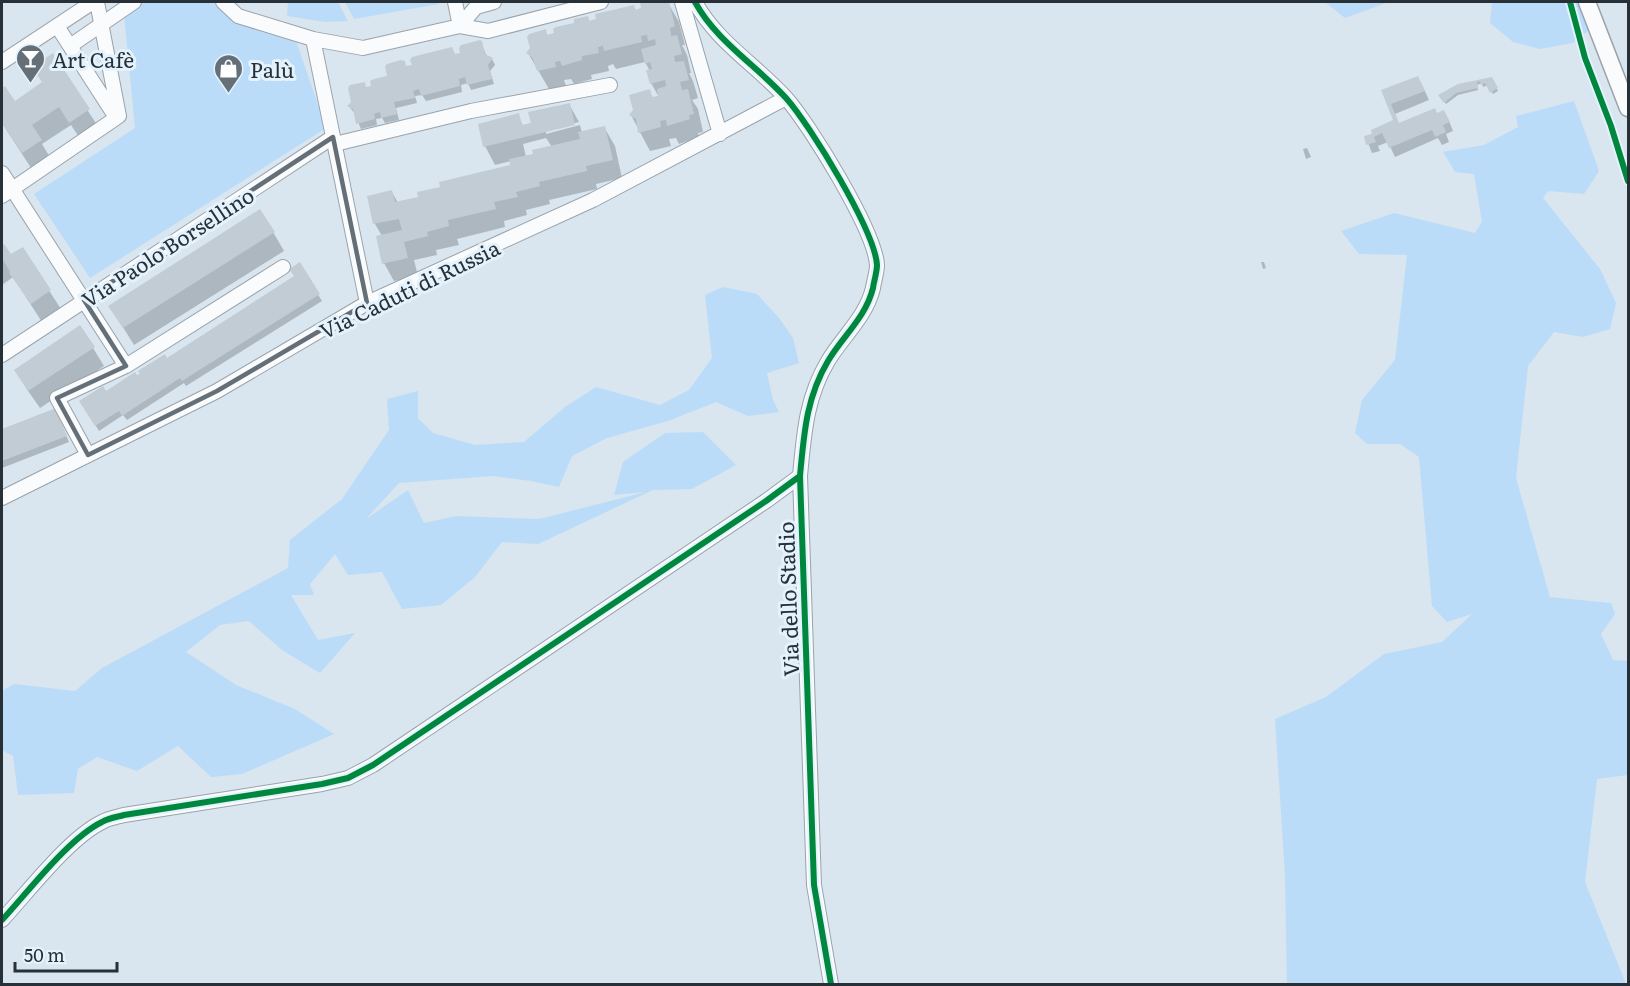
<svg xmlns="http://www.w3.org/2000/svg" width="1630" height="986" font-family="Literata,serif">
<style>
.green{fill:#bbdcf8}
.shadow{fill:#0003;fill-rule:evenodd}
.building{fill:#c2ccd4}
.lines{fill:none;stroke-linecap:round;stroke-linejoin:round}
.minor-casing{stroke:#9aa3aa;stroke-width:16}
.tertiary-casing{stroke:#9aa3aa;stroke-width:19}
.minor{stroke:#f9fbfd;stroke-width:14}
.tertiary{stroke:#f9fbfd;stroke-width:16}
.cycleway-casing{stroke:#e4f2fd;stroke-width:10}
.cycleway{stroke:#00873e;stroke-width:6}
.marked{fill:none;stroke:#656f77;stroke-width:4.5;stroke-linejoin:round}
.labels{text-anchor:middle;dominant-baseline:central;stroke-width:6;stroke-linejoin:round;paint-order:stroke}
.poi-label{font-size:21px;fill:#273037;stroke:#e4f2fd;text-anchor:start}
.street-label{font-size:21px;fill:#273037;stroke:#e4f2fd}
</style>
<rect width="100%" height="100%" fill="#d9e5ef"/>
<path class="green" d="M142 2H213L239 23 294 35 326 128 90 278 34 194 135 128 124 14Z
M288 2H338L348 21 325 22 287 16Z
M345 2H439V4L354 19Z
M1325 2H1389L1345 18Z
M1492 2H1582L1593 27 1573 43 1540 49 1513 42 1490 23Z
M1574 101 1599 171 1584 194 1548 191 1543 198 1600 269 1616 303 1610 329 1583 337 1554 332 1528 366 1516 478 1550 597 1611 603 1615 614 1601 634 1613 660 1628 661V775L1597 779 1585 882 1626 984H1287L1285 876 1275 719 1326 697 1384 654 1442 642 1472 614 1447 622 1432 606 1419 457 1400 444H1367L1355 433 1362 400 1395 360 1407 255 1359 254 1341 231 1394 213 1475 233 1482 222 1474 174 1455 172 1443 152 1484 145 1518 127 1516 116Z
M723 287 757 294 779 318 793 338 799 363 767 373 773 400 779 412 748 416 716 402 668 421 607 438 572 456 559 487 531 481 493 476 399 483 366 519 408 490 424 523 456 516 539 519 646 492 614 495 623 462 665 433 703 432 736 465 692 489 653 490 538 544 502 542 475 577 441 605 402 609 382 572 348 575 335 554 310 584 314 595H291L318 640 355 633 320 673 282 650 249 621 220 625 186 652 236 685 295 709 334 734 242 774 211 777 178 746 137 771 97 757 78 769 74 793 18 795 13 756 2 750V691L14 684 75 691 102 668 288 568 290 540 342 499 389 430 387 399 418 391V418L433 433 475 445 524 442 565 407 596 387 660 405 689 390 712 358 705 295Z"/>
<path class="shadow" d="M654 2 668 3 679 22 685 45H682L687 55 691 73H689L693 81 698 98 692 100 698 109 703 132 698 133 699 137 679 144 676 138 669 139 671 146 650 151 631 115 649 91 653 98 659 97 651 83 650 71 645 62 616 69 613 64 608 66 609 71 591 75 592 79 574 84 571 79 564 80 566 86 549 89 528 53 545 31 548 36 588 18 590 22 634 7 636 11 643 10 642 5Z
M481 42 487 57 492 59 495 65 490 71 494 84 471 90 468 83 461 85 462 92 426 101 422 95 415 96 417 103 396 108 399 120 385 123 382 118 376 119 377 125 361 129 355 114 349 106 367 89 407 67 462 54Z
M52 55 99 128 81 140 71 125 42 144 51 159 33 171 2 123V90L4 88 14 103 43 83Z
M1491 79 1498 91 1493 94 1488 85 1483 87 1482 83 1477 85 1478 90 1458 95 1446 104 1440 95 1459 85Z
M1423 87 1429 100 1395 114 1399 124 1437 114 1449 121 1453 131 1446 134 1449 142 1442 145 1438 138 1395 157 1388 142 1378 146 1380 151 1372 153 1366 138 1395 121 1383 91Z
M569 104 579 122 546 130V134L580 125 582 133 604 127 615 146 622 178 596 184 597 189 549 200 550 204 526 210 527 215 504 221 505 227 457 239 459 245 436 250 437 255 414 260 418 276 394 281 384 263 382 236 375 224 368 197 392 192 398 203 420 198 512 167 511 161 495 165 485 146 518 115 523 126 533 124ZM546 138 552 147 526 157 523 144Z
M1307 148 1311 157 1306 159 1303 149Z
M273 232 284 251 134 345 121 324Z
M3 246 10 256 22 249 61 309 42 322 13 277 2 285V248Z
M1261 262H1264L1266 268 1263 269Z
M299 264 322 301 186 386 184 383 127 420 123 415 99 431 81 402 106 393 166 360 296 277Z
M93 348 104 366 40 408 26 388Z
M55 409 69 442 2 468V430Z"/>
<path class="building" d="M647 2H669L675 26 670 28 671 36 677 35 682 54 674 56 675 62 684 61 689 80 680 82 682 90 688 89 694 114 689 115 690 119 667 126 666 120 660 121 661 127 638 133 636 119 629 115 633 110 629 95 650 89 652 97 658 96 657 89 666 86 665 80 650 84 646 70 652 69 650 62 645 64 641 49 656 45 655 39 648 41 647 35 641 36 642 42 604 51 603 46 598 47 599 53 582 56V60L562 66 560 61 555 62 556 67 537 71 532 57 526 53 530 48 527 37 529 34 546 29 547 35 554 33 553 29 556 27 574 23V19L588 16 589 21 596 19 595 14 634 5 635 10 641 8 640 3Z
M480 40 482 41 485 54 493 58 488 65 492 79 467 85 465 77 459 79 460 86 421 96 419 89 413 91 415 98 394 102 397 114 381 118 380 112 374 114 375 119 356 124 353 109 347 106 351 102 348 88 350 85 365 82 366 87 371 86 370 81 374 79 387 76 385 66 387 64 401 60 405 61 406 66 412 65 410 60 412 57 452 47 455 54 460 53 459 48 461 45Z
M53 53 90 109 69 123 59 107 32 125 42 140 22 153 2 123V88L5 86 15 101 42 82 32 67Z
M1418 76 1425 91 1391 104 1399 123 1435 108 1437 113 1444 110 1450 122 1443 125 1446 132 1435 137 1432 130 1389 148 1382 133 1374 137 1376 142 1366 145 1364 136 1372 134 1371 130 1393 120 1381 90Z
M1492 77 1498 88 1490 93 1485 83 1481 85 1480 81 1477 82 1478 88 1456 93 1444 103 1438 95 1458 84Z
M570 103 575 125 483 147 478 124 519 113 522 125 531 123 528 112Z
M605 126 613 160 586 166 587 171 539 182 540 186 516 192 518 197 494 202 496 209 448 220 449 226 427 232 428 236 404 242 408 258 382 264 376 236 402 230 399 219 373 224 367 196 392 190 395 202 418 197 417 192 440 187 439 182 510 165 509 159 533 154 532 150 580 139 578 132Z
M260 209 275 232 123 328 108 306Z
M4 244 11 254 23 247 51 290 31 304 9 273 10 272 2 258V246Z
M300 262 320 294 182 381 180 378 122 416 119 411 95 426 79 401 103 386 106 391 135 372 137 375 140 374 138 371 165 354 167 358 294 276 289 269Z
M80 325 95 347 28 391 14 370Z
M56 408 67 436 2 461V429Z"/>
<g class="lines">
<defs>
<path id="minor" d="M223 2 238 16 313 39 363 48 460 26 488 31 601 2
M455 2 460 26
M682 2 720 134
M695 2C716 41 756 65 786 98 810 125 875 231 877 265 877 272 874 281 873 288 866 317 843 336 828 361 806 398 804 434 800 476L814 885 831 984
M57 26 115 116
M460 26 476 7 494 2
M313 39 367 303
M70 46 134 2
M2 62 93 2
M335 144 471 111 610 85
M2 173 126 366
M2 196 119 116 97 2
M2 355 333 137
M88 455 57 398 126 366 283 267
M2 498 217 391 367 303 593 200 786 98
M2 920C28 892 69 838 102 822 109 818 117 817 124 815L322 784 348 778 373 765 766 501 800 476"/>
<path id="tertiary" d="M1587 2 1628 108"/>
</defs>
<use href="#minor" class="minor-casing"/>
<use href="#tertiary" class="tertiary-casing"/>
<use href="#minor" class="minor"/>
<use href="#tertiary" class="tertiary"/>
<defs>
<path id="cycleway" d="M695 2C716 41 756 65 786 98 810 125 875 231 877 265 877 272 874 281 873 288 866 317 843 336 828 361 806 398 804 434 800 476L814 885 831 984
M1570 2 1585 58 1611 126 1628 181
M2 920C28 892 69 838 102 822 109 818 117 817 124 815L322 784 348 778 373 765 766 501 800 476"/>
</defs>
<use href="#cycleway" class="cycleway-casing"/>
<use href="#cycleway" class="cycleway"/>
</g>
<path class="marked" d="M333 137 367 303 217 391 88 455 57 398 126 366 84 300Z"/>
<defs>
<symbol id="bar-pin" viewBox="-11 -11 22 30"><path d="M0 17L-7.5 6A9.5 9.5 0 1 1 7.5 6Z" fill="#656f77" stroke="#e4f2fd"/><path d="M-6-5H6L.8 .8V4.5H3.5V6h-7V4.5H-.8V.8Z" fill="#fff"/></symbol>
<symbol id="shop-pin" viewBox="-11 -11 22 30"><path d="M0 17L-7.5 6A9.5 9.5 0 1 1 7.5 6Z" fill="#656f77" stroke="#e4f2fd"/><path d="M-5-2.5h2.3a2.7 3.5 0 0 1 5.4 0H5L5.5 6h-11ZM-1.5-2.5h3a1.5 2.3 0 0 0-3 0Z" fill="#fff"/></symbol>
</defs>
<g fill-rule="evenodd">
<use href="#bar-pin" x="14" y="42" width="33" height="45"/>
<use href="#shop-pin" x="212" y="52" width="33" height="45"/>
</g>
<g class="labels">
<g class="poi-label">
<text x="52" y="58">Art Cafè</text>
<text x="250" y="68">Palù</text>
</g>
<g class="street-label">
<text transform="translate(167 246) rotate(-33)">Via Paolo Borsellino</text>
<text transform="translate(409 288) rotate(-26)">Via Caduti di Russia</text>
<text transform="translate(787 599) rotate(-92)">Via dello Stadio</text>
</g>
</g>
<rect width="1630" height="986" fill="none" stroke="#273037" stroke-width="6"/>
<path d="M15 962v9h102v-9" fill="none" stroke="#273037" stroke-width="3"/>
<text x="24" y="962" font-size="18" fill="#273037" stroke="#e4f2fd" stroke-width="4.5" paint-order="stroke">50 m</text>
</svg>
